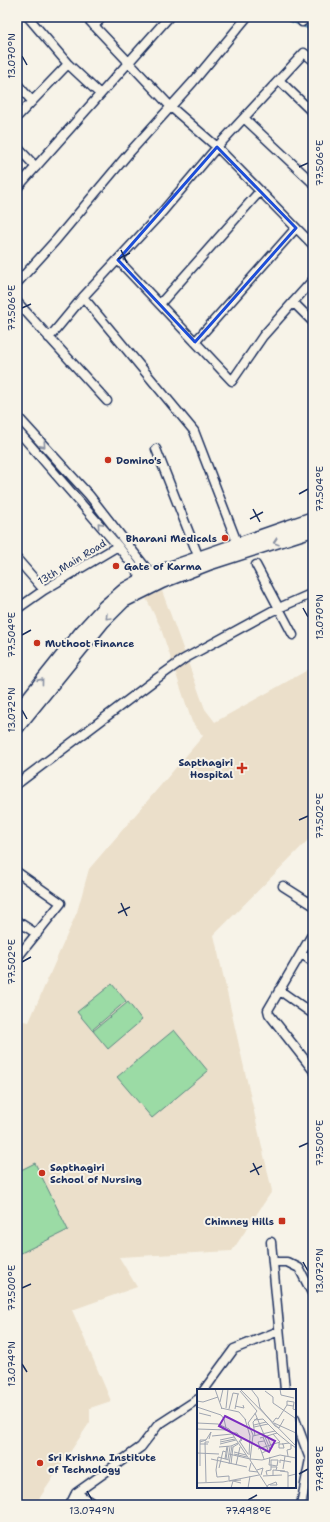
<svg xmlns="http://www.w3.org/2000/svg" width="330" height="1522" font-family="'Shantell Sans',sans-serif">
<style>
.built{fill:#ebdfca}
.green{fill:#9bdba5;stroke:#5b8582}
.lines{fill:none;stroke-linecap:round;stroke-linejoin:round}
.stream{stroke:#5f91b4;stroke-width:2.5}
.street-casing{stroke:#1b2f5e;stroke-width:11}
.primary-casing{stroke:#1b2f5e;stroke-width:15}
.street{stroke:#f7f3e8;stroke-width:8}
.primary{stroke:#f7f3e8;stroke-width:12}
.oneway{stroke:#8991a3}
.marked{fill:none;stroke:#1d4ed8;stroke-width:3;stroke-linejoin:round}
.ticks{fill:none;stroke:#1b2f5e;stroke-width:1.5}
.poi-dot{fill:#c8321e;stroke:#f7f3e8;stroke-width:1.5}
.labels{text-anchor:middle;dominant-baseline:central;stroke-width:4;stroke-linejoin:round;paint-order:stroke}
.poi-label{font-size:10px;font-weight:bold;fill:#1b2f5e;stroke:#f7f3e8;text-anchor:start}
.street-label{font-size:10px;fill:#1b2f5e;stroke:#f7f3e8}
.inset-river{fill:none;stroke:#8cd2ed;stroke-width:2}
.inset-road{fill:none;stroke:#9fa5b1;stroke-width:1}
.view{fill:#7b2cbf;fill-opacity:0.15;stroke:#7b2cbf;stroke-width:2}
.inset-edge{fill:none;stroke:#1b2f5e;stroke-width:2}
.neatline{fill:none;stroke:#1b2f5e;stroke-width:1.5}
.ticks-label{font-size:10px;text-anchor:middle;fill:#1b2f5e}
</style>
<rect width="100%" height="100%" fill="#f7f3e8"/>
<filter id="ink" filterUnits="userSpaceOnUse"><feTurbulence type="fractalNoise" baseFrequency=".025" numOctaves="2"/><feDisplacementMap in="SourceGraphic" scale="8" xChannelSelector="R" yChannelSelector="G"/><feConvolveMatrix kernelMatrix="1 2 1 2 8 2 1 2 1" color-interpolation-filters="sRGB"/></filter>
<g filter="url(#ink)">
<path class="built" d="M162 591 205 709 215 722 313 667V835L214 935 272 1191 232 1251 119 1257 137 1287 72 1310 111 1401 90 1408V1422L35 1505H17V1020L29 1022 77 912 89 869 203 736 192 722 160 626 146 598Z"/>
<path class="green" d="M112 984 126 1001 92 1030 77 1012Z
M128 1002 142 1020 108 1049 93 1031Z
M174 1030 208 1071 152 1118 117 1077Z
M35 1163 68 1230 17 1255V1172Z"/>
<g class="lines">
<path class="stream" d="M281 17 313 30"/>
<defs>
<path id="street" d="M28 17 68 64 100 94
M86 17 171 107 217 147 313 245
M302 22 307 17
M94 26 102 17
M279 80 313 113
M17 84 32 101
M17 117 68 64
M244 118 313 183
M17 147 36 167
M17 188 169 17
M118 260 232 381 263 336 313 280
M17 283 56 240 129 153 193 82 247 17
M83 297 194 431 238 545
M17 302 107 401
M293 302 313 322
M160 304 260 191
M49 338 83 297 163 211 217 147 304 53 313 60
M195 342 296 228
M17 416 89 495 153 577
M17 430 118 546 146 583
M156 449 199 558
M17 559 44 590
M256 565 293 635
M17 609 44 590 118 546
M17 784 156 679 184 659 272 611 313 593
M17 872 61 903 17 958
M283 886 313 905
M17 921 37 934
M313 933 268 1010 269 1014 313 1070
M302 954 313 962
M279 990 313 1014
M271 1242 285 1390
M273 1262H287L299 1268 313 1295
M204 1390 234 1349 279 1331
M295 1419 310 1459 301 1505
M76 1493 95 1505
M70 1505 76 1493 141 1447 158 1425 198 1399"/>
<path id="primary" d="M17 712 81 632 104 607 125 589 152 574 313 518
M17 728 103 622 124 601 162 582 211 563 313 530"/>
</defs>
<use href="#street" class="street-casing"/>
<use href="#primary" class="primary-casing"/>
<use href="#street" class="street"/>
<use href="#primary" class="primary"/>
</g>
<defs><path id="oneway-chevron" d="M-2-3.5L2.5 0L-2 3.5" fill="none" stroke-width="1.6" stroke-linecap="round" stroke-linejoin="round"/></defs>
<g class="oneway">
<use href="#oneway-chevron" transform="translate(43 445) rotate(48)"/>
<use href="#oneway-chevron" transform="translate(100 525) rotate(-131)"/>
<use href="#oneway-chevron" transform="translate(276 542) rotate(162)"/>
<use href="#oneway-chevron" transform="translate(108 617) rotate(134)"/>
<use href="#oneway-chevron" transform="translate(41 681) rotate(-51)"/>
</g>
</g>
<path class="marked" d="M217 147 296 228 195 342 118 260Z"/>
<path class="ticks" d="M22 56 27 65M299 167 308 163M121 250 127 263M118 259 130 253M22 308 31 304M299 494 308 489M253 509 260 522M250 519 263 512M303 608 308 617M22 635 31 630M22 710 27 719M299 820 308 816M121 903 127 916M118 913 130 907M22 962 31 957M299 1147 308 1143M253 1163 259 1175M250 1172 262 1166M303 1262 308 1271M22 1288 31 1284M22 1364 27 1372M299 1474 308 1469M87 1491 92 1500M248 1500 257 1495"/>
<g class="poi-dot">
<circle cx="108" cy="460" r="4"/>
<circle cx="225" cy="538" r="4"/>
<circle cx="116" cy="566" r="4"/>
<circle cx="37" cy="643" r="4"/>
<path d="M240 762h4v4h4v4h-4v4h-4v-4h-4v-4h4z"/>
<circle cx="42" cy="1173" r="4"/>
<rect x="278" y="1217" width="8" height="8" rx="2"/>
<circle cx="40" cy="1463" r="4"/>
</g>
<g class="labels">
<g class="poi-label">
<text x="116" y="460">Domino's</text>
<text x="217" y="538" text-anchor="end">Bharani Medicals</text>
<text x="124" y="566">Gate of Karma</text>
<text x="45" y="643">Muthoot Finance</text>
<text x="233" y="762" text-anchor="end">Sapthagiri<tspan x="233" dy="12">Hospital</tspan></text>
<text x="50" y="1167">Sapthagiri<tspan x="50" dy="12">School of Nursing</tspan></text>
<text x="274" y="1221" text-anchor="end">Chimney Hills</text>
<text x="48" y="1457">Sri Krishna Institute<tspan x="48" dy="12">of Technology</tspan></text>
</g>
<g class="street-label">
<text transform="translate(72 562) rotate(-31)">13th Main Road</text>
</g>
</g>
<g transform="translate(197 1389)">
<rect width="99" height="99" fill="#f7f3e8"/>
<path class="inset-river" d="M99 79V59"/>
<path class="inset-road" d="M18 0 25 20M43 0 99 57M54 0 61 9 63 19 78 37 82 39 87 30M83 0 84 6 97 9M43 2 60 22M68 2 76 8V14L98 29 99 38M0 12 6 13 21 8M23 13 26 0M90 16V12L97 13 96 20 99 21M38 17 47 19 46 16M0 18 24 26 27 30 29 39M24 19 42 23 49 31M29 19 31 0M32 20 36 4 42 5M38 20 41 5M60 22 51 34 56 46 53 71 71 99M2 24 14 27M58 24 73 60M48 30 53 47 52 66M57 31 66 30 82 46M76 33 79 29 81 30 90 16 96 17M0 34 21 35 32 40 52 70M77 34 99 44M57 36 69 33M57 38 71 35M0 40 31 41M37 44H40L45 51 42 53 44 50M81 45 92 54M15 47 35 45M56 47 78 42M58 47 56 33 60 29M70 47 75 59M63 49 80 44M9 51 14 43 12 50M23 51 37 48M3 53 9 51H3V55M23 53 38 50M43 53 51 65M23 55 39 51M82 55H86L87 59H82V53M85 55 92 54 99 59M22 58 34 57 41 54M61 60 83 53 76 45M37 63 49 66M0 64 22 65M65 64 71 61 66 48M32 65 53 70 65 71 83 66 99 69M37 65 50 68M91 67 90 61 94 60V56M73 68 72 76H74L80 77 81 71H74V78M14 70 50 78M28 70 30 57M29 70 31 57M31 70 33 58M67 70 61 53 67 52M32 71 21 68 19 81 20 88 32 87V91M54 74 52 82 61 83M83 74V71L94 73M32 75 35 57M34 75 36 58 41 55M39 76 43 58M3 77V55H11M22 79 26 62 29 63M86 80 88 67M60 81 66 79 64 86M83 82 91 83V87M70 86 69 82 74 81V78H80L79 81M76 86V81L88 82M66 87 85 86M32 92 44 91M9 93 8 53H12M0 94 26 93 62 86M70 98 71 96 74 95 79 93 80 96H73M34 99 36 92 44 94M51 99 53 87M91 99V87L99 85"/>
<path class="view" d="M28 27 78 52 72 63 22 37Z"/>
<rect width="99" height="99" class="inset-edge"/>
</g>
<rect width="330" height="1522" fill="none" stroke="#f7f3e8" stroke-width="44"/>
<rect x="22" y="22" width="286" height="1478" class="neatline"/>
<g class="ticks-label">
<text transform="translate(11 56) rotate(-90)" y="4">13.070°N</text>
<text transform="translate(319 163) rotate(-90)" y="4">77.506°E</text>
<text transform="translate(11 308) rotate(-90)" y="4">77.506°E</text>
<text transform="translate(319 489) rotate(-90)" y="4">77.504°E</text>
<text transform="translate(319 617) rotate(-90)" y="4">13.070°N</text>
<text transform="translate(11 635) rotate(-90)" y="4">77.504°E</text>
<text transform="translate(11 710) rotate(-90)" y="4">13.072°N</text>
<text transform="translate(319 816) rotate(-90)" y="4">77.502°E</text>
<text transform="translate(11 962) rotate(-90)" y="4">77.502°E</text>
<text transform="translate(319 1143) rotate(-90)" y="4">77.500°E</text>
<text transform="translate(319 1271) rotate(-90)" y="4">13.072°N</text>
<text transform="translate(11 1288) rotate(-90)" y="4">77.500°E</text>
<text transform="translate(11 1364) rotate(-90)" y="4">13.074°N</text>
<text transform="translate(319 1469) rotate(-90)" y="4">77.498°E</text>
<text x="92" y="1514">13.074°N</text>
<text x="248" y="1514">77.498°E</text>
</g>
</svg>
